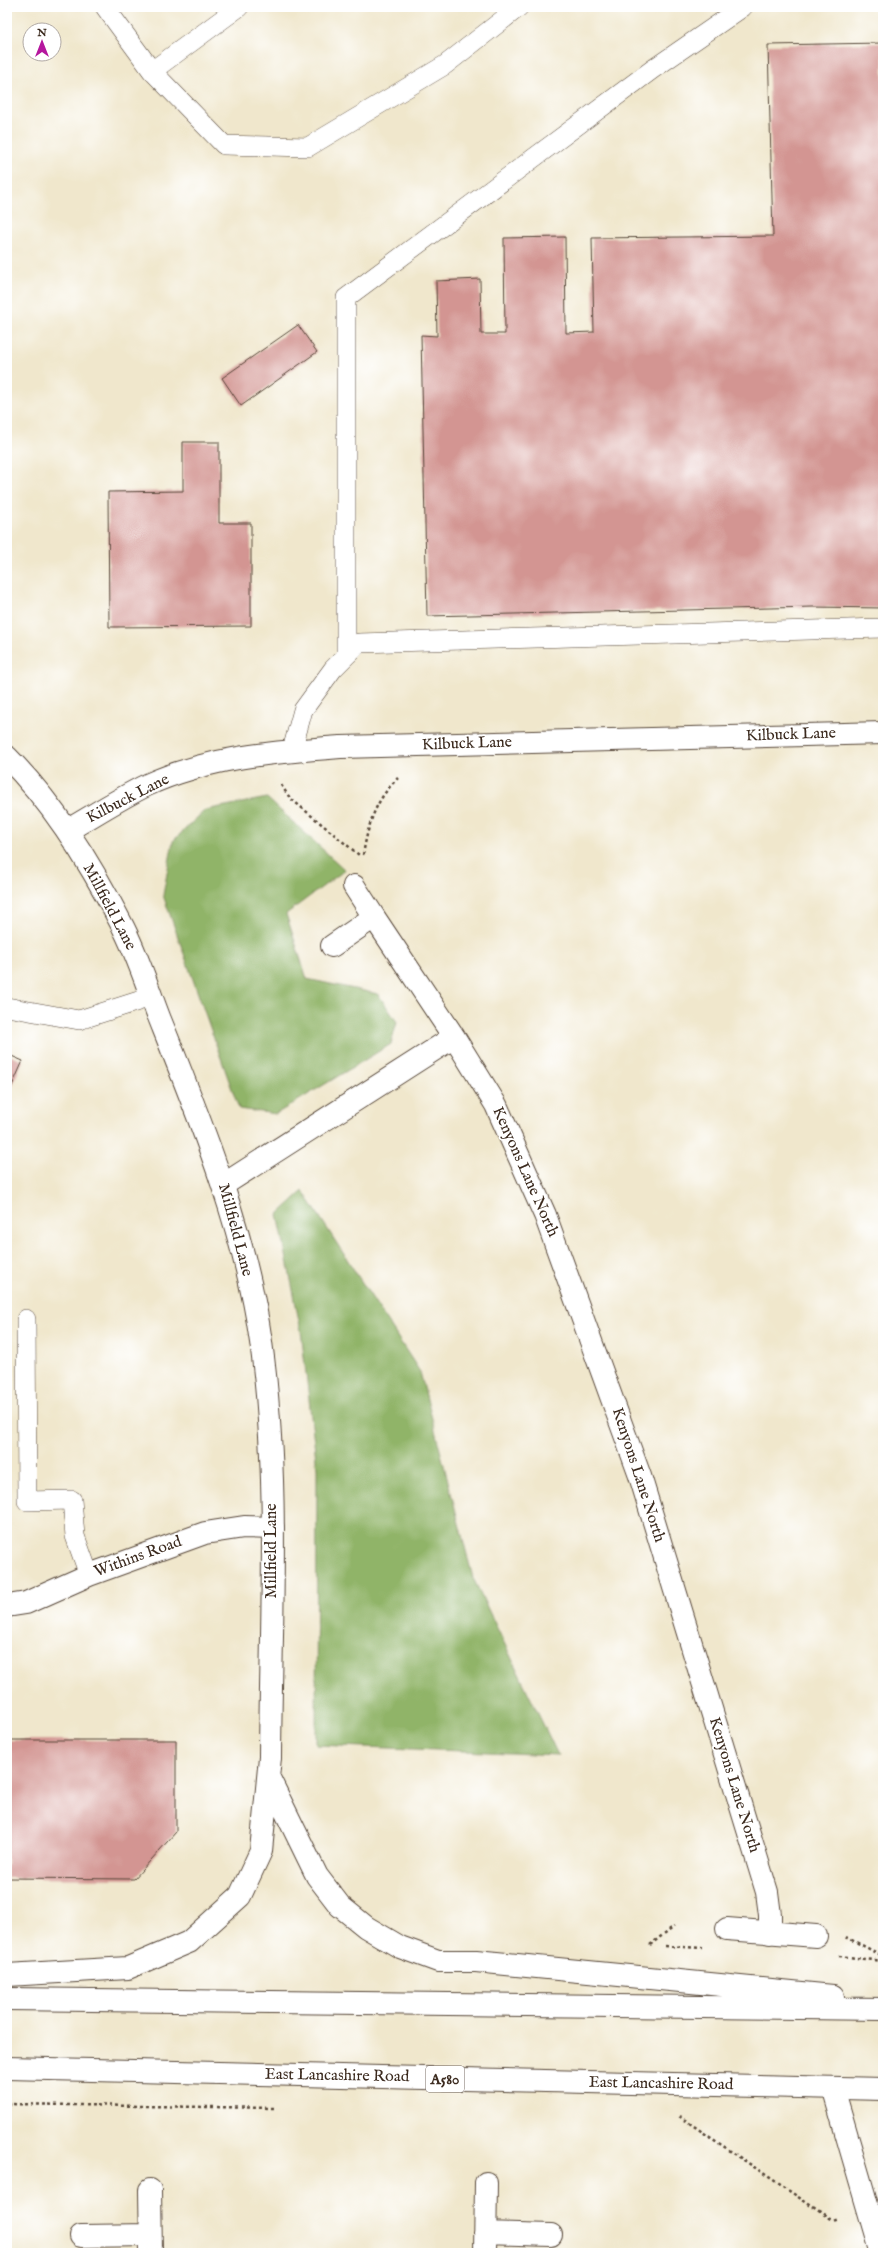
<svg xmlns="http://www.w3.org/2000/svg" width="890" height="2260" font-family="'IM FELL English',serif">
<style>
.forest{fill:#90b468;stroke:#666f43}
.building{fill:#d39592}
.lines{fill:none;stroke-linecap:round;stroke-linejoin:round}
.service-casing{stroke:#564638;stroke-width:20}
.minor-casing{stroke:#564638;stroke-width:24}
.tertiary-casing{stroke:#564638;stroke-width:24}
.trunk-casing{stroke:#564638;stroke-width:24}
.path{stroke:#564638;stroke-width:2.5;stroke-dasharray:3 3;stroke-linecap:butt}
.service{stroke:#fff;stroke-width:19}
.minor{stroke:#fff;stroke-width:22}
.tertiary{stroke:#fff;stroke-width:22}
.trunk{stroke:#fff;stroke-width:22}
.labels{text-anchor:middle;dominant-baseline:central;stroke-width:3.5;stroke-linejoin:round;paint-order:stroke}
.shield{fill:#fff;stroke:#766a62;stroke-width:1}
.shield-label{font-size:15px;font-weight:bold;fill:#3b2a1e}
.street-label{font-size:16px;fill:#3b2a1e;stroke:#fff}
</style>
<rect width="100%" height="100%" fill="#fff"/>
<filter id="ink" filterUnits="userSpaceOnUse"><feTurbulence type="fractalNoise" baseFrequency=".025" numOctaves="2"/><feDisplacementMap in="SourceGraphic" scale="8" xChannelSelector="R" yChannelSelector="G"/><feConvolveMatrix kernelMatrix="1 2 1 2 8 2 1 2 1" color-interpolation-filters="sRGB"/></filter>
<filter id="wash" filterUnits="userSpaceOnUse"><feTurbulence type="fractalNoise" baseFrequency=".012" numOctaves="4" result="noise"/><feDisplacementMap in="SourceGraphic" scale="16" xChannelSelector="R" yChannelSelector="G"/><feGaussianBlur stdDeviation="0.9" result="paint"/><feColorMatrix in="noise" values="0 0 0 0 0 0 0 0 0 0 0 0 0 0 0 0 0 1.4 0 .05"/><feComposite in="paint" operator="in"/></filter>
<g filter="url(#wash)">
<rect width="100%" height="100%" fill="#f0e7cc"/>
<path class="forest" d="M267 798 345 870 286 914 307 979 378 994 397 1022 391 1044 276 1114 239 1109 163 895 173 841 205 810Z
M303 1191 420 1372 473 1578 558 1755 316 1745 317 1468 301 1331 278 1214Z"/>
<g id="blocks">
<path class="building" d="M883 43V608L813 607 427 616 421 335 437 336 436 281 480 279 481 334H505L504 238 565 237 566 333 594 332 592 238 773 236 768 45Z
M298 325 317 352 241 406 222 378Z
M183 442H219V523H251V626L109 627 108 492 183 491Z
M7 1054 23 1061 7 1097Z
M7 1740H176V1832L134 1879 7 1878Z"/>
</g>
</g>
<g filter="url(#ink)">
<use href="#blocks" fill-opacity="0" stroke="#564638" stroke-width="1"/>
<g class="lines">
<defs>
<path id="service" d="M105 7 152 71 239 7
M152 71 224 145 308 147 445 65 519 7
M346 656V298L653 69 743 7
M292 750 303 710 333 669 359 643 883 628
M7 1007 79 1020 151 997
M26 1319 27 1501 72 1500 75 1536 89 1575"/>
<path id="minor" d="M68 830C94 815 120 798 147 785 208 757 275 752 341 747L883 733
M374 917 454 1037 496 1105 545 1215 640 1476 767 1892 770 1915V1933
M332 946 374 917 354 886
M223 1185 454 1037
M7 1606 26 1603 89 1575 205 1533 244 1527 273 1528
M727 1929 816 1936
M150 2190 151 2253
M485 2233 551 2235
M81 2236 150 2235
M485 2253 486 2183"/>
<path id="tertiary" d="M7 757C54 804 91 864 121 923 137 953 147 986 159 1017 201 1122 245 1229 261 1342 280 1479 271 1619 270 1757
M833 2088 881 2253"/>
<path id="trunk" d="M269 1778 317 1876 340 1906 366 1927 400 1947 438 1961H476L833 1996
M7 1975 128 1968 189 1942 240 1896 261 1851 270 1757
M7 1999 883 2009
M7 2068 883 2089"/>
</defs>
<use href="#service" class="service-casing"/>
<use href="#minor" class="minor-casing"/>
<use href="#tertiary" class="tertiary-casing"/>
<use href="#trunk" class="trunk-casing"/>
<path class="path" d="M281 785 290 798 359 855
M363 855C368 825 375 800 398 778
M846 1937 883 1956
M650 1945 674 1926
M665 1946 702 1948
M839 1956 883 1961
M7 2104 276 2108
M679 2116 832 2220 838 2218"/>
<use href="#service" class="service"/>
<use href="#minor" class="minor"/>
<use href="#tertiary" class="tertiary"/>
<use href="#trunk" class="trunk"/>
</g>
</g>
<g class="labels">
<rect class="shield" x="426" y="2066" width="38" height="26" rx="3"/>
<g class="shield-label">
<text x="445" y="2079">A580</text>
</g>
<g class="street-label">
<text transform="translate(791 735) rotate(-2)">Kilbuck Lane</text>
<text transform="translate(467 744) rotate(-2)">Kilbuck Lane</text>
<text transform="translate(128 799) rotate(-27)">Kilbuck Lane</text>
<text transform="translate(109 907) rotate(62)">Millfield Lane</text>
<text transform="translate(525 1172) rotate(66)">Kenyons Lane North</text>
<text transform="translate(235 1230) rotate(75)">Millfield Lane</text>
<text transform="translate(638 1475) rotate(72)">Kenyons Lane North</text>
<text transform="translate(272 1551) rotate(-90)">Millfield Lane</text>
<text transform="translate(138 1557) rotate(-20)">Withins Road</text>
<text transform="translate(734 1785) rotate(73)">Kenyons Lane North</text>
<text transform="translate(337 2076) rotate(1)">East Lancashire Road</text>
<text transform="translate(661 2084) rotate(1)">East Lancashire Road</text>
</g>
</g>
<rect width="890" height="2260" fill="none" stroke="#fff" stroke-width="24"/>
<g transform="translate(42 42)"><circle r="19" fill="#ffffff" stroke="#b1aaa5"/>
<path d="M0-3L7 15L0 10L-7 15Z" fill="#b5179e"/>
<text y="-6" font-size="11" font-weight="bold" text-anchor="middle" fill="#3b2a1e">N</text>
</g>
</svg>
